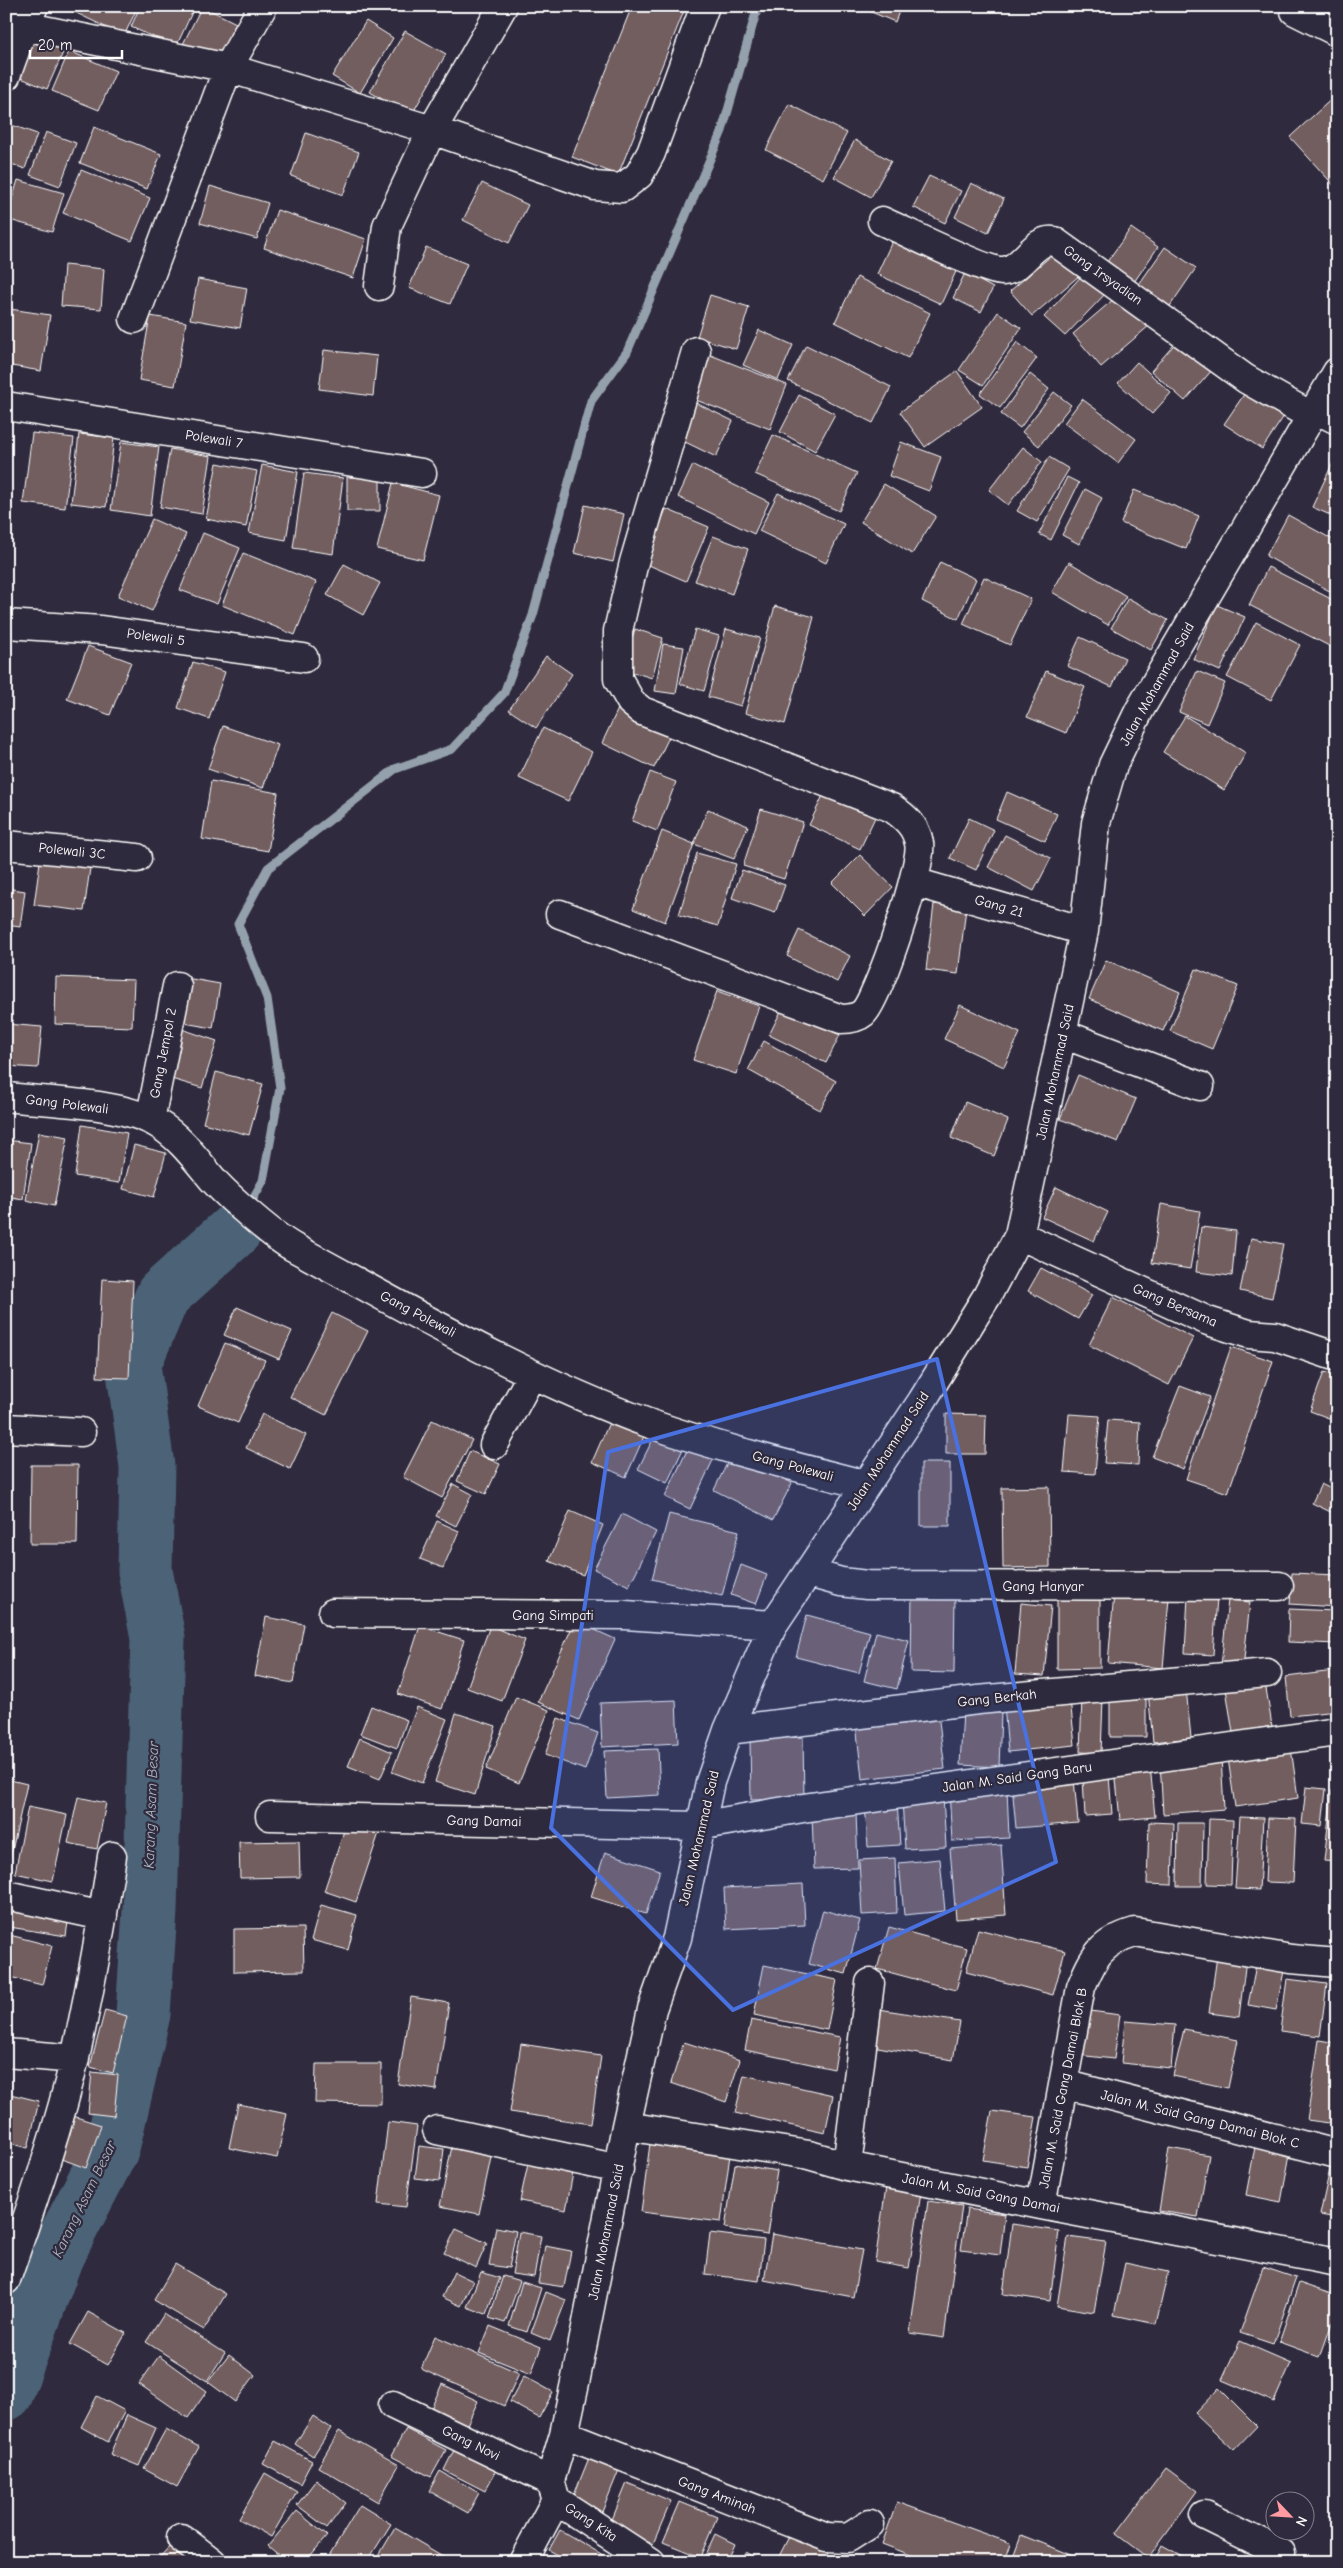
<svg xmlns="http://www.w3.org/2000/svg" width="1343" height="2568" font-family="'Comic Neue',sans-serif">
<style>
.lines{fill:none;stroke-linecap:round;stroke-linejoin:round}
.stream{stroke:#94a1ad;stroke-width:9}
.river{stroke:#4c6277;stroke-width:55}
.building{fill:#725d5f;stroke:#fff}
.minor-casing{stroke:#fff;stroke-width:31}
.minor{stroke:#2f2a3d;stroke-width:28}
.marked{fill:#4a71e0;fill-opacity:0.2;stroke:#4a71e0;stroke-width:4;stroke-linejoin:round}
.labels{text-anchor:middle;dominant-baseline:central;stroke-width:4.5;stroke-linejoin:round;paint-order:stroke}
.street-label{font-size:14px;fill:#fff;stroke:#2f2a3d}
.water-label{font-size:15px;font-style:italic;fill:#aeb8c2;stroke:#2f2a3d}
</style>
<rect width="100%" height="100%" fill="#2f2a3d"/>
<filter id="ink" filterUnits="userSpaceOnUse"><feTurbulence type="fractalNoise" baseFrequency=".02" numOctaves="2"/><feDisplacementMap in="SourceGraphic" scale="10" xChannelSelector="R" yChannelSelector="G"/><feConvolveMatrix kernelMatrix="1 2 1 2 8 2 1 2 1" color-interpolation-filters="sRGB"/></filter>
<g filter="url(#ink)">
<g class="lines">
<path class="stream" d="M235 1230 263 1181 280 1088 267 998 238 924 268 868 395 769 452 749 504 693 533 615 591 401 627 352 722 131 758 6"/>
<path class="river" d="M6 2393 56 2256 112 2148 143 2014 150 1911 158 1638 145 1571 147 1466 133 1365 163 1295 235 1230"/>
</g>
<path class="building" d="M62 6H138L124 36Z
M140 6H195L176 47 131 27Z
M202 6 236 23 217 62 183 44Z
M632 6H686L618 175 572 157Z
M857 6H901L895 22Z
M366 21 393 38 360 93 332 76Z
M405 31 446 54 411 116 370 92Z
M31 35 65 48 47 89 14 75Z
M69 51 116 71 99 110 52 91Z
M1337 94V189L1290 137Z
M789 104 847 133 823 179 766 150Z
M6 123 37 134 25 169 6 162Z
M94 127 161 154 147 189 80 163Z
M46 132 76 143 60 186 30 175Z
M306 133 359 152 343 195 291 176Z
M855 140 891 161 871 197 834 177Z
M81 170 150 198 132 241 63 213Z
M929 176 961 191 945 223 913 207Z
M18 180 64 193 52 232 6 219Z
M482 183 528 205 509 243 463 220Z
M971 183 1004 199 988 233 955 217Z
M210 186 268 203 257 239 200 223Z
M277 210 366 239 353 278 264 248Z
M1131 228 1158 247 1132 285 1104 266Z
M895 235 959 265 941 304 877 274Z
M426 247 467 264 450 304 409 288Z
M1165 247 1196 268 1168 309 1137 287Z
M1059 249 1080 275 1032 316 1010 291Z
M64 265 104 269 101 309 61 306Z
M1085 272 1107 292 1065 336 1044 317Z
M965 273 993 288 981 312 953 298Z
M857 277 930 313 908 358 835 322Z
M198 279 247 288 240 328 190 319Z
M1122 292 1150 325 1101 367 1073 334Z
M710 295 749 307 736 349 697 337Z
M10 309 50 315 41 371 6 365V331Z
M998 312 1021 328 983 385 959 370Z
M150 316 186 322 175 386 139 380Z
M759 330 793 345 778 380 743 365Z
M1179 339 1213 369 1185 401 1151 371Z
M1017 342 1037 358 1000 408 980 394Z
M806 345 891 387 873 423 788 381Z
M324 350 377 356 373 396 319 389Z
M708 354 787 385 770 429 691 398Z
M1137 362 1171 393 1152 414 1118 383Z
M957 371 982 407 925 447 900 412Z
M1030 374 1049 389 1020 428 1001 414Z
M1249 387 1286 413 1262 449 1224 424Z
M1054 392 1071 405 1039 446 1022 432Z
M799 395 835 414 815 451 780 432Z
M1082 399 1136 439 1118 463 1064 423Z
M694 402 733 421 716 457 677 438Z
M32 433 74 438 65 508 23 503Z
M79 434 114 438 106 507 71 503Z
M773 435 857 473 839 511 755 474Z
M121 442 159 447 150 516 111 510Z
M901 442 941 457 929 491 889 476Z
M1023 447 1042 462 1008 505 989 490Z
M170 449 211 456 202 514 160 507Z
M1337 454V518L1312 507Z
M1049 457 1069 469 1037 522 1017 511Z
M217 463 257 471 246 527 206 519Z
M262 465 298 472 286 540 249 533Z
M693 465 769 502 754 534 678 497Z
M304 473 343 478 333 554 293 548Z
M347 477 380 478V511H347Z
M1067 477 1079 483 1051 540 1039 534Z
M393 483 439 495 423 560 377 549Z
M884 484 936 516 912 554 861 522Z
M1085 489 1102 498 1079 544 1062 535Z
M1134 490 1199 516 1186 549 1121 523Z
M778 493 844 524 826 563 759 531Z
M585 505 624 514 613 562 574 553Z
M666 509 709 527 686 581 644 563Z
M1288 515 1337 542 1335 594 1266 556Z
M152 519 186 534 152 611 118 596Z
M203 533 240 548 217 604 180 590Z
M713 536 748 549 732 594 695 581Z
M243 553 316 582 295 635 222 605Z
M940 562 976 579 958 619 922 601Z
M1069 562 1126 596 1108 625 1052 592Z
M344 564 380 583 363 615 327 595Z
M1268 567 1337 602 1335 649 1249 605Z
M984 577 1031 599 1010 645 963 624Z
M1128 598 1168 620 1151 650 1111 628Z
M1217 605 1245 617 1220 671 1193 659Z
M775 606 814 617 785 724 745 713Z
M1256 622 1300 645 1271 700 1227 677Z
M635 629 663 638 652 678 623 669Z
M695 629 719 636 704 691 680 684Z
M726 629 760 638 741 706 708 697Z
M1080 637 1125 658 1112 687 1067 666Z
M663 644 684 647 676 694 655 691Z
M88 646 131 662 110 715 67 699Z
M546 656 572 674 536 728 509 710Z
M193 662 225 672 209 719 178 708Z
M1046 671 1085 687 1066 733 1027 717Z
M1197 671 1225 683 1207 724 1179 712Z
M618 709 670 735 654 768 602 743Z
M1185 716 1246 753 1224 790 1163 752Z
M223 726 278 745 263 788 208 769Z
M543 728 592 752 568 801 519 778Z
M650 772 676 782 657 831 632 821Z
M211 781 278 793 268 851 202 839Z
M827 787 878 811 860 849 809 825Z
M1007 792 1057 814 1045 841 996 819Z
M708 809 748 826 734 859 694 844Z
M761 809 803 822 784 879 743 866Z
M969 818 994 830 976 870 950 858Z
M662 831 694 844 665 922 633 909Z
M1005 835 1051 858 1034 891 988 867Z
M697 853 736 864 718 926 679 915Z
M860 855 893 887 865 916 832 883Z
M40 862 90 868 84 911 34 905Z
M742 870 785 885 775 913 732 898Z
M6 888 25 891 20 927 6 925Z
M934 904 966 908 958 974 926 970Z
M799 930 850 956 837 982 787 956Z
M1106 960 1180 992 1163 1031 1089 999Z
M1196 969 1238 986 1212 1049 1170 1031Z
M169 975 220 984 213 1028 161 1019Z
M56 977 134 980 132 1027 55 1024Z
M717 991 759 1006 736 1074 693 1060Z
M960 1005 1020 1033 1004 1067 944 1039Z
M783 1007 840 1035 826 1063 769 1035Z
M6 1024 42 1027 38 1068 6 1066Z
M167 1024 217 1041 202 1088 151 1073Z
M764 1041 836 1081 820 1110 748 1070Z
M216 1072 263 1084 249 1135 203 1123Z
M1078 1075 1136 1099 1118 1142 1060 1119Z
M965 1102 1008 1120 994 1156 951 1138Z
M82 1125 127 1133 119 1183 75 1176Z
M39 1132 68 1137 54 1206 26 1200Z
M6 1140 31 1143 23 1199 6 1196Z
M134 1145 166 1153 154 1197 123 1189Z
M1056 1187 1108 1212 1094 1241 1042 1217Z
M1161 1204 1200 1211 1190 1269 1152 1263Z
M1201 1227 1236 1231 1232 1276 1196 1272Z
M1251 1238 1283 1244 1272 1298 1240 1291Z
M1041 1268 1092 1295 1078 1319 1028 1291Z
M102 1279 133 1281 129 1378 97 1377Z
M1113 1297 1193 1338 1169 1385 1089 1345Z
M237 1307 292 1331 279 1359 224 1335Z
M332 1313 368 1331 326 1415 290 1397Z
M225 1343 265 1360 238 1423 198 1406Z
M1231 1347 1273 1361 1228 1493 1186 1479Z
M1324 1372 1337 1376V1421L1310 1411Z
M1180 1386 1210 1397 1183 1469 1152 1457Z
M262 1414 306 1435 290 1469 246 1448Z
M946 1414 986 1415 985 1454H946Z
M1069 1414 1100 1416 1095 1474 1064 1472Z
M612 1416 646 1432 626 1477 592 1462Z
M432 1420 472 1440 442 1498 403 1477Z
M1108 1420 1140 1422 1138 1465 1104 1463Z
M655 1435 683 1449 667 1483 638 1469Z
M689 1446 714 1458 690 1509 665 1497Z
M470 1451 500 1464 486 1494 457 1481Z
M732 1453 792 1483 773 1520 714 1490Z
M921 1463H950V1526H921Z
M31 1465H78L77 1544H30Z
M1337 1466V1487L1328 1482Z
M453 1484 472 1494 456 1526 436 1516Z
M1321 1484 1337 1492V1515L1312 1503Z
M1049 1487 1050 1567 1003 1568 1002 1488Z
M570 1511 603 1525 583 1575 549 1561Z
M622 1514 656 1532 629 1586 594 1569Z
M669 1514 739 1531 722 1596 652 1579Z
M437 1521 459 1531 443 1568 420 1559Z
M741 1565 767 1575 756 1604 731 1595Z
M1292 1573 1337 1575V1607L1290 1604Z
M912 1593H955L954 1673 911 1672Z
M1114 1593 1169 1598 1163 1668 1108 1663Z
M1100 1594V1668L1057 1669V1595Z
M1188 1596 1217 1597 1213 1655 1185 1653Z
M1228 1600 1250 1602 1243 1669 1221 1666Z
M1021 1603 1051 1606 1044 1676 1015 1674Z
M1289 1609 1337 1611V1644L1288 1642Z
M807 1615 870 1632 859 1673 796 1657Z
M266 1617 304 1624 293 1683 255 1676Z
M575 1621 615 1639 579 1720 538 1702Z
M420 1626 464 1640 442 1709 398 1694Z
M490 1626 525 1640 502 1701 467 1688Z
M876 1632 909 1640 897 1689 864 1681Z
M1334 1671 1337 1711 1290 1716 1286 1677Z
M1265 1682 1272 1726 1233 1733 1226 1689Z
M1186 1688 1191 1738 1153 1742 1148 1692Z
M516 1697 549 1710 519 1783 486 1769Z
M1146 1697V1737H1110V1698Z
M1082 1698 1103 1699 1101 1753 1080 1752Z
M1070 1699 1075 1745 1008 1752 1004 1705Z
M676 1700 678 1743 602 1747 600 1703Z
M371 1706 407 1720 397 1748 360 1734Z
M417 1707 447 1719 422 1783 392 1772Z
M963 1711 1001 1713 999 1767 960 1765Z
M456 1713 496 1726 475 1795 435 1782Z
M938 1713 945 1769 862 1779 856 1723Z
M558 1718 598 1733 585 1770 545 1755Z
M803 1737 804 1799 751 1800 750 1739Z
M360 1738 392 1752 380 1779 348 1766Z
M1291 1748 1298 1798 1235 1807 1228 1758Z
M658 1749 660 1795 607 1798 604 1751Z
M1221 1757 1224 1809 1163 1814 1160 1761Z
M1150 1765 1155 1817 1120 1820 1115 1769Z
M1109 1776 1112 1814 1085 1816 1083 1778Z
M6 1779 27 1784 7 1873H6Z
M1074 1779 1078 1823 1016 1828 1012 1785Z
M1306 1787 1326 1789 1322 1826 1302 1824Z
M1007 1788 1009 1838 952 1841 949 1791Z
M1332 1790 1337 1791V1862L1324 1861Z
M943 1796 946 1847 905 1849 902 1799Z
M78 1797 106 1803 97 1849 68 1843Z
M897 1802 900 1845 868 1847 865 1804Z
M28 1807 67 1815 53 1881 15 1873Z
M856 1812 858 1868 814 1869 812 1814Z
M1240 1817 1263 1818 1259 1890 1235 1889Z
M1268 1818 1296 1819 1293 1883 1265 1882Z
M1209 1819 1233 1820 1231 1885 1207 1884Z
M347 1822 379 1833 356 1902 324 1891Z
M1149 1822 1174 1823 1172 1885 1147 1884Z
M1178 1823H1203L1202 1886H1177Z
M299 1841 300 1877 240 1878 239 1842Z
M1001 1845 1006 1915 956 1919 950 1849Z
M605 1852 660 1870 646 1914 591 1897Z
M895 1858 897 1913 862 1915 859 1860Z
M940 1859 945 1911 904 1915 899 1863Z
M803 1884 805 1925 726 1929 724 1888Z
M321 1905 357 1915 348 1950 311 1940Z
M13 1906 69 1915 66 1936 9 1927Z
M823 1910 860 1920 846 1974 809 1964Z
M889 1927 967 1948 956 1990 877 1969Z
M303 1928 304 1971 234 1972V1929Z
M978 1929 1065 1951 1053 1995 966 1972Z
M6 1934 52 1946 42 1985 6 1976Z
M1217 1956 1246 1959 1239 2017 1209 2013Z
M764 1965 837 1980 827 2030 754 2015Z
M1256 1965 1284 1971 1276 2010 1248 2005Z
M1287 1979 1327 1984 1320 2036 1280 2031Z
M411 1997 449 2003 436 2090 398 2084Z
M879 2009 960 2022 953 2060 872 2046Z
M105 2010 127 2016 113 2073 90 2067Z
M1083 2010 1120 2015 1114 2059 1077 2055Z
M751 2020 840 2037 834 2069 745 2050Z
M1125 2021 1175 2025 1171 2068 1121 2063Z
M1184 2029 1238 2040 1228 2088 1173 2076Z
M1319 2040 1337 2043V2124L1307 2120Z
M684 2042 740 2060 726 2102 671 2083Z
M521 2044 601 2056 591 2124 510 2112Z
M316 2064H381V2104L315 2103Z
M92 2072 118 2075 114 2116 88 2113Z
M744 2075 833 2095 825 2133 735 2113Z
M6 2093 39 2101 28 2148 6 2142Z
M238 2104 287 2114 277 2158 229 2148Z
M992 2111 1036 2117 1027 2167 983 2160Z
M73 2116 101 2125 86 2168 59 2158Z
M388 2122 417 2126 406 2207 378 2204Z
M651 2136 731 2147 721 2222 641 2212Z
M453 2141 493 2148 479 2214 440 2206Z
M419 2146 444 2149 440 2181 415 2178Z
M1255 2147 1290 2154 1281 2202 1246 2195Z
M1169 2148 1209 2155 1198 2217 1159 2211Z
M1333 2155 1337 2156V2218L1320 2215Z
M528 2164 573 2173 566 2210 520 2201Z
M735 2164 777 2171 767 2235 725 2228Z
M886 2187 921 2193 909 2268 875 2262Z
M928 2201 962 2206 944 2338 910 2333Z
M967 2209 1005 2214 1000 2255 961 2250Z
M1012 2224 1059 2231 1050 2301 1003 2294Z
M496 2227 516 2231 509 2268 489 2265Z
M456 2229 487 2243 476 2268 444 2253Z
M519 2232 541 2236 534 2277 512 2274Z
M710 2233 764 2240 759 2281 705 2274Z
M772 2234 862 2250 853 2297 764 2280Z
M1068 2237 1106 2242 1094 2312 1057 2306Z
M545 2246 571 2251 564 2287 538 2283Z
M1125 2263 1168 2272 1156 2324 1114 2315Z
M175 2264 226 2294 204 2330 154 2300Z
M1263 2267 1296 2278 1273 2344 1240 2333Z
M454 2272 473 2281 461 2306 442 2297Z
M481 2272 500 2278 486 2314 467 2307Z
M503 2276 520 2281 505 2323 489 2318Z
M522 2282 541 2288 527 2332 509 2326Z
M1299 2283 1337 2296V2309L1320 2357 1279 2342Z
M546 2292 566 2300 550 2341 531 2333Z
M88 2312 126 2333 108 2365 70 2344Z
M164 2314 225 2353 207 2381 146 2342Z
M490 2326 541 2347 531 2374 479 2353Z
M435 2336 519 2373 504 2406 421 2369Z
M1240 2341 1291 2363 1274 2402 1222 2380Z
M229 2355 255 2375 235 2402 208 2382Z
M159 2356 207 2391 188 2418 139 2384Z
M524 2376 553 2392 539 2418 510 2402Z
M442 2384 478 2401 465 2429 429 2413Z
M1219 2388 1257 2426 1234 2450 1195 2413Z
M97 2396 125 2411 108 2442 81 2427Z
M127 2415 156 2428 139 2466 110 2454Z
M313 2416 331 2428 313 2456 295 2444Z
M166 2429 199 2447 177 2487 144 2469Z
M406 2429 446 2450 431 2477 391 2456Z
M339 2431 399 2465 378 2502 318 2467Z
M275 2441 312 2461 300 2484 263 2464Z
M457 2444 499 2465 485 2491 444 2470Z
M593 2448 623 2460 600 2517 570 2505Z
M1166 2468 1197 2491 1148 2558 1116 2534Z
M440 2471 479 2493 468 2513 429 2491Z
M265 2473 297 2492 271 2537 239 2519Z
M316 2480 346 2503 327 2528 297 2505Z
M627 2483 671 2501 653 2544 609 2527Z
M680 2502 717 2517 700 2557 663 2542Z
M897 2502 1010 2543 1004 2562H929L882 2544Z
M360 2505 391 2524 367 2562H325Z
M297 2511 327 2536 305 2562H287L268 2546Z
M395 2528 453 2562H375Z
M560 2530 603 2555 599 2562H570L549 2550Z
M792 2531 830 2550 824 2562H776Z
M715 2534 735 2544 727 2562H702Z
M1021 2535 1088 2562H1011Z
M171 2545 189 2562H155Z
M1162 2545 1193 2562H1153Z
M745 2552 763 2562H740Z"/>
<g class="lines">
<defs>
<path id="minor" d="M1295 11 1337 32
M6 20 24 26 228 68 432 130 595 186 622 188 639 175 651 153 705 6
M6 76 24 26 34 6
M882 221C903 230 986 272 1003 271 1023 270 1034 237 1054 241L1246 379 1311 416
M379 286 387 226 432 130 503 6
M134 319 228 68 263 6
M6 406 422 473
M1315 409 1337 420
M6 624 101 630 304 658
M6 845 137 858
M914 882 1084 931
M560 914 841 1019C849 1019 857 1018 863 1013 878 999 924 863 919 843 916 826 905 817 892 808L642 711 631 702 618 679V631L634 562 696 351
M1063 1034 1200 1086
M6 1097C48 1102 122 1102 158 1124 181 1138 197 1161 215 1182 231 1199 273 1236 293 1247 408 1309 524 1378 648 1423 719 1448 793 1466 866 1485
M150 1120 177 986
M1019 1235 1208 1321 1249 1334 1275 1336 1337 1357
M6 1428 81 1432
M494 1445 532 1374
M809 1573 841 1582 867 1585 1279 1586
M333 1613 625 1615 773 1625
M728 1730 978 1700 1267 1673
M270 1816 698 1826 803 1808 1337 1732
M6 1895 103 1916
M6 2053 75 2059
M1064 2084 1337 2154
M626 2126 809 2155 847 2166 1041 2205 1337 2262
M437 2130 619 2169
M847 2166 870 1983
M1041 2205 1081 1987C1094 1956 1101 1942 1135 1932L1291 1959 1337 1963
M6 2280C31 2207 57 2134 75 2058 90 1991 102 1923 112 1856
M393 2405 550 2481
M564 2434 827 2537 848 2538 870 2524
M556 2500 651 2562
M1204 2515 1281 2553 1276 2562
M181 2538 212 2562
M523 2562 556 2500 550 2481 564 2434 576 2378 626 2126 652 2009 677 1938 710 1782 728 1730 773 1625 922 1401 987 1296 1019 1235 1084 931 1096 823 1113 765 1139 711 1337 372"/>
</defs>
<use href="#minor" class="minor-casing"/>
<use href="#minor" class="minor"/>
</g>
</g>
<path class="marked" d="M937 1359 1056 1862 733 2010 551 1828 608 1452Z"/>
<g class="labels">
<g class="street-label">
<text transform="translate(1103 275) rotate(35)">Gang Irsyadian</text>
<text transform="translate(214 439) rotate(9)">Polewali 7</text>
<text transform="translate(156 637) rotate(8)">Polewali 5</text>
<text transform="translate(1157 684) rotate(-61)">Jalan Mohammad Said</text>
<text transform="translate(72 851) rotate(6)">Polewali 3C</text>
<text transform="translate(999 906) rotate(16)">Gang 21</text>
<text transform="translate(163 1053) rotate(-79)">Gang Jempol 2</text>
<text transform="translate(1055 1072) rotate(-78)">Jalan Mohammad Said</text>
<text transform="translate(67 1104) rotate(7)">Gang Polewali</text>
<text transform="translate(1175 1305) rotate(23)">Gang Bersama</text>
<text transform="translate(418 1314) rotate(28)">Gang Polewali</text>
<text transform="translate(888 1451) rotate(-57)">Jalan Mohammad Said</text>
<text transform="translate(793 1466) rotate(15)">Gang Polewali</text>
<text x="1043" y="1586">Gang Hanyar</text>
<text x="553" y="1615">Gang Simpati</text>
<text transform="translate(997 1698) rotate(-6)">Gang Berkah</text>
<text transform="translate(1017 1777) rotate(-8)">Jalan M. Said Gang Baru</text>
<text transform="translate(484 1821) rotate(1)">Gang Damai</text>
<text transform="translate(699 1838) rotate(-77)">Jalan Mohammad Said</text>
<text transform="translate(1063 2088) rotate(-79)">Jalan M. Said Gang Damai Blok B</text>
<text transform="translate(1200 2119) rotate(14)">Jalan M. Said Gang Damai Blok C</text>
<text transform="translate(981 2193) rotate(11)">Jalan M. Said Gang Damai</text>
<text transform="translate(606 2232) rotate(-79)">Jalan Mohammad Said</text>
<text transform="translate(471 2443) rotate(26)">Gang Novi</text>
<text transform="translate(717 2495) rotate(21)">Gang Aminah</text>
<text transform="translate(591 2522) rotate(33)">Gang Kita</text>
</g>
<g class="water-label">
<text transform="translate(151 1805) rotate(-88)">Karang Asam Besar</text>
<text transform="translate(84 2199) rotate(-64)">Karang Asam Besar</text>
</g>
</g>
<rect width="1343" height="2568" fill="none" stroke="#2f2a3d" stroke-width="25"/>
<rect x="12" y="12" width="1318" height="2543" fill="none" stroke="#fff" stroke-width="2" filter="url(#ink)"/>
<g transform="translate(1290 2516) rotate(115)"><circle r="24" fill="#2f2a3d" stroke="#827f8b"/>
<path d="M0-4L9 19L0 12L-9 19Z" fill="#ff9aa2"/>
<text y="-8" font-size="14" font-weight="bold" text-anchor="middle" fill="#ffffff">N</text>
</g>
<path d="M30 50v8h92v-8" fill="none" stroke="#ffffff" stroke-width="2.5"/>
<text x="38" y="50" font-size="15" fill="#ffffff" stroke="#2f2a3d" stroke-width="4" paint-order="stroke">20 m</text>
</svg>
